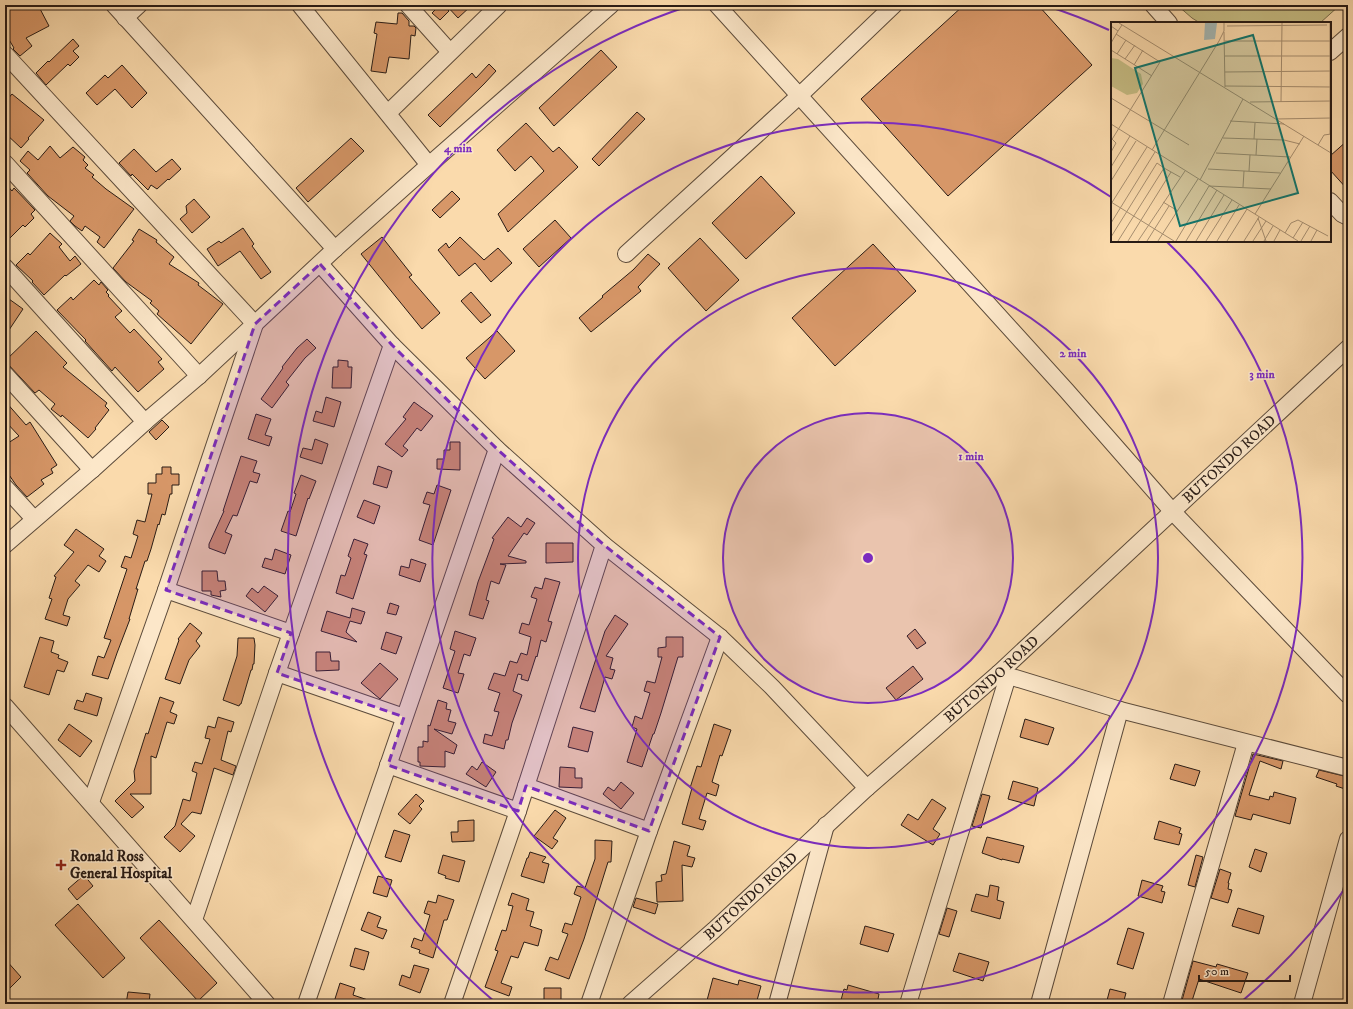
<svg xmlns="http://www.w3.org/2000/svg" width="1353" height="1009" font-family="'IM FELL DW Pica',serif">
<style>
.green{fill:#c6bd84;stroke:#776c4c}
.building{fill:#d79768;stroke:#281b15}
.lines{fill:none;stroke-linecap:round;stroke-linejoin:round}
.minor-casing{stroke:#5c4b3b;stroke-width:18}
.minor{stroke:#fce7c9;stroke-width:16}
.marked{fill:#7b2cbf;fill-opacity:0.2;stroke:#7b2cbf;stroke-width:3;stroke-dasharray:8 5;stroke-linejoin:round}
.ring{fill:none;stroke:#7b2cbf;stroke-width:2}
.poi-dot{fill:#8f2418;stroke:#fce7c9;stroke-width:1.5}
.labels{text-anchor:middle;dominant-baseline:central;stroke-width:3;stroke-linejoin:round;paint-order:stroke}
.street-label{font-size:15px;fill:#281b15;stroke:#fce7c9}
.poi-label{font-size:15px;font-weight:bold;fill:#281b15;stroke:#fce7c9;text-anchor:start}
.inset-road{fill:none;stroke:#a68e70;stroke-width:1}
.view{fill:#0f766e;fill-opacity:0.15;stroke:#0f766e;stroke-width:2}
.inset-edge{fill:none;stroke:#281b15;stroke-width:2}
.centre{fill:#7b2cbf;stroke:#fce7c9;stroke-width:2}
.ring-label{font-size:12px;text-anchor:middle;font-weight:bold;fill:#7b2cbf;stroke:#fce7c9;stroke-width:3;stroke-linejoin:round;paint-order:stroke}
</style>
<rect width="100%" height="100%" fill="#fadaac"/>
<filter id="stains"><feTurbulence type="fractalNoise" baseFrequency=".005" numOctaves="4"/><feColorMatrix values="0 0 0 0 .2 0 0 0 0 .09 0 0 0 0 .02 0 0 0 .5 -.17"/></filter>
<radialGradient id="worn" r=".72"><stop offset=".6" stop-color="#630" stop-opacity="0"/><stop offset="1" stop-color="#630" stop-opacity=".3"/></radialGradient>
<path class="green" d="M1177 5H1340L1320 23H1200L1192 18Z"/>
<path class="building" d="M17 5H38L49 26 26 38 32 46 20 56 13 49 14 48 5 33V13Z
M440 5H443L449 11 440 20 432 13Z
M446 5H472L458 18Z
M964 5H1038L1092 65 948 196 861 99Z
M398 13H402L409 21V26H414L416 28 415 36 411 35 409 59 389 57 386 73 371 71 377 34 374 33 376 22 397 24Z
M73 39 79 46 73 51 79 57 70 66 68 64 46 85 36 73 48 61 49 62Z
M601 50 617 67 554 126 539 108Z
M489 64 496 71 484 84 440 127 428 115 472 73 476 78Z
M122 65 147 93 132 108 115 89 97 105 86 93 105 75 108 78Z
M12 94 44 120 28 138 29 139 21 148 5 133V102Z
M637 112 645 119 599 166 592 159Z
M526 123 553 152 559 147 578 167 508 232 498 214 544 171 531 156 515 171 497 150Z
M351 138 364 151 308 202 296 188Z
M1348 140V190L1330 170V156Z
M50 146 60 158 73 147 85 157 83 160 88 165 85 168 94 175 92 177 106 189 134 209 104 248 97 242 100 237 85 226 82 231 75 226 70 221 74 216 48 196 27 173 30 170 20 161 28 151 38 160Z
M134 149 156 172 172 159 181 169 169 180 168 179 157 189 151 185 148 190 132 174 131 176 119 163Z
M761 176 795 213 746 259 712 223Z
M5 183 12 191 14 188 35 210 31 214 34 218 25 227 23 225 5 243Z
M452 191 460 199 440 218 432 210Z
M194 199 210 217 192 233 180 219 187 213 186 206Z
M555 220 571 238 539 267 523 249Z
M243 228 254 244 252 246 271 272 261 279 240 251 218 266 207 249 219 241 221 243Z
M139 229 157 240 156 242 174 257 169 264 199 283 198 285 223 304 191 344 157 314 159 311 150 303 152 301 126 282 113 268 134 241 132 240Z
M50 233 62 244 59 247 70 261 75 256 81 264 66 276 65 275 44 295 32 282 33 281 16 265 28 253 30 255Z
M382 237 412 275 409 277 440 313 422 329 361 254Z
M460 237 484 260 498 248 512 263 491 282 475 263 459 276 438 250 446 243 449 248Z
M700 238 739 280 706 311 668 268Z
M873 244 916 291 835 366 792 318Z
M648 254 660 264 638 287 641 291 591 332 579 318 603 297 602 296 633 270Z
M94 280 99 285 101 282 108 290 106 292 109 295 108 296 122 311 115 317 130 333 134 329 162 359 158 362 164 369 138 392 115 367 112 371 85 341 86 340 57 310 71 297 73 300Z
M471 292 491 315 481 323 461 301Z
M9 299 23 309 5 336V305Z
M36 331 67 363 63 367 107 403 105 406 109 410 95 428 96 429 88 438 62 415 61 417 51 409 55 404 39 390 35 393 5 361Z
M497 331 515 351 485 379 466 358Z
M307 339 316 348 305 358 286 382 289 385 272 408 261 399 283 368 282 367 297 348Z
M338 360 348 361V367H352L351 388H332L333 367H338Z
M326 397 341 402 334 427 313 421 316 411 322 413Z
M5 401 26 425 30 422 57 465 51 469 53 473 41 480 44 484 27 497 16 485 5 469V445L19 436 5 421Z
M414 402 433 416 421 431 417 428 403 446 408 450 402 457 385 444 406 419 403 417Z
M256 414 271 419 265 435 272 437 269 446 248 439Z
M162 420 169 427 156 440 149 432Z
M315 439 328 444 322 464 300 457 303 448 312 450Z
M450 442H460V470L437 469V459H444V450H450Z
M241 456 257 461 253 472 260 474 257 483 250 481 237 516 233 515 225 532 232 535 225 554 209 548V544L224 511H223Z
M378 466 392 471 387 488 373 484Z
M162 467H171V474H179V485H172V494H170L165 515 162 514 159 525 158 524 151 549 147 561H145L136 589H138L129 619H130L117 653 108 679 92 675 98 656 104 658 111 640 104 638 127 569 121 567 125 556 131 558 138 536 133 534 137 520 145 522 152 494H148V483H156V474H162Z
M301 475 316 481 309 499 308 498 296 536 281 531 288 511 290 512 296 494 294 493Z
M437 485 451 490 433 545 419 540 430 505 423 503 427 492 434 494Z
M364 500 380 506 374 524 357 517Z
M508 517 521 527 527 518 535 523 527 535 524 533 508 556 526 561V563L500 564 506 565 499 584 491 581 486 600 489 601 483 619 469 615 478 582 494 539 492 538Z
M76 529 104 549 99 556 106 561 99 572 88 565 75 581 80 585 68 599 63 615 70 617 67 626 45 619 52 599 49 598 56 577 54 576 74 552 64 545Z
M354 539 368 544 364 554 367 555 353 599 336 593 341 575 345 576 351 558 348 556Z
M546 543H573V562L546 563Z
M275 549 291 555 285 574 262 567 265 558 272 560Z
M411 559 426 564 420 582 399 575 401 566 409 568Z
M202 571H217L218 581H225L226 590 220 591 221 597 211 595V591H202Z
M545 578 560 582 548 621 552 622 546 642 541 640 537 657 536 656 528 681 521 679 522 675 518 674 513 691 522 695 512 723 508 740H506L504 749 483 743 485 734 492 736 499 712 494 711 500 693 488 689 494 673 505 676 510 661 517 663 521 653 527 655 531 637 519 633 522 623 529 625 537 599 531 597 535 587 542 589Z
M264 586 278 596 265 612 246 596 252 588 258 593Z
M390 603 399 606 396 615 387 613Z
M352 608 365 612 361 624 350 621 346 632 357 642 321 631 327 611 350 618Z
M615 615 628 624 606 656 613 658 610 669 615 670 612 679 605 677 595 712 580 708 605 631Z
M190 623 202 633 196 641 200 646 189 660 180 684 165 679 179 640 178 639Z
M915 629 926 643 917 649 907 636Z
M455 631 476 638 470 656 464 654 458 673 464 674 458 693 443 688 455 651 450 649Z
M386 632 402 637 396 654 381 649Z
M40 637 54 641 51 652 59 655 58 658 68 662 64 672 57 670 49 695 24 687Z
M666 637H683V657H678L661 713 654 734H653L642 767 627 762 637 729 632 727 635 716 642 719 650 693 644 691 647 681 655 683 662 657H658V648L666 647Z
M238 638H254L255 645 254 664H253L252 670H251L241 704H240L239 706 223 700 237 656Z
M316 652H330L331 661H339V670L316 671Z
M380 663 398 679 380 699 361 683Z
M913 666 923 679 896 700 886 688Z
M86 693 102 698 97 716 74 709 77 700 83 702Z
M160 697 174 702 170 712 177 715 174 724 167 722 156 758 151 756V794H130L144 807 132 818 115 801 135 781 134 771 146 733 148 734Z
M438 700 447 703 446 709 451 710 448 721 456 723 452 734 434 729 457 745 454 754 445 751V767L420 766V762H418V747H423V741L428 742V725L430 726Z
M218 717 234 722 231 732 228 731 221 760 236 766 233 775 214 768 201 814 192 812 181 824 195 836 180 852 164 837 175 826 183 799 190 801 197 773 192 771 195 762 202 764 210 739 205 738 208 726 215 728Z
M1025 719 1054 728 1048 745 1020 737Z
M69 724 92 741 80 757 58 740Z
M714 724 731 730 722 756 720 755 712 782 719 785 716 796 707 793 699 819 706 821 703 830 682 824 692 788H690L697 766 701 767Z
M573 727 593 732 588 752 568 747Z
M1253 754 1283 761 1281 769 1260 761 1249 795 1269 800 1270 796 1273 797 1274 792 1296 798 1290 824 1253 814 1251 820 1235 816Z
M482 762 496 772 486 787 466 774 472 766 477 770Z
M1175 764 1200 771 1195 786 1170 779Z
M560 767 575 768V778H582V788L559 787Z
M1319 770 1348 777V790L1336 786 1337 784 1316 777Z
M1013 781 1038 788 1034 806 1008 799Z
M621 782 634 793 621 809 603 794 608 787 614 791Z
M416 794 424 801 419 806 422 809 410 824 398 814Z
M982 794 990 796 981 828 972 826Z
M932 799 946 808 933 829 940 834 933 845 901 825 908 814 918 820Z
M555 810 566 818 553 838 558 841 552 849 534 836Z
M474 820V841L452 842 451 832H458V821Z
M1159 821 1181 828 1179 833 1182 834 1179 845 1154 839Z
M394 830 410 835 401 862 385 857Z
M987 837 1024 846 1019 863 1002 859V860L982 853Z
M595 840 612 841 611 862H608L584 939 569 979 545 970 550 957 558 960 568 934 562 932 565 923 572 925 581 897 574 894 577 886 585 888 595 859Z
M674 841 690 846 687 856 695 858 692 867 682 865 683 901 657 902 656 882 662 881 661 875 666 874Z
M1255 849 1267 853 1261 872 1249 867Z
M530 852 546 857 542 862 549 864 544 883 521 876 527 858H528Z
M443 855 465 861 459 882 445 878 446 876 438 873Z
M1196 855 1203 857 1195 887 1188 885Z
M1220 869 1231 873 1228 883H1229L1228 889 1232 890 1228 903 1211 898Z
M84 875 93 886 77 900 68 889Z
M378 876 392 880 387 897 373 893Z
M1142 880 1163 886 1161 891 1165 892 1162 903 1138 896Z
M990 885 999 887 997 900 1004 902 1000 919 971 911 976 894 988 897Z
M512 893 529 899 526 910 534 912 530 926 542 930 538 946 524 942 518 958 511 956 501 983 512 987 509 996 485 987 498 951 495 950 502 930 506 931 513 906 508 905Z
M438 895 454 900 447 920H444L433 958 419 953 420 950 411 947 414 938 422 941 430 915 424 913 428 901 436 903Z
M636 898 658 904 655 914 633 907Z
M78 904 125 958 103 978 55 925Z
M947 908 957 911 949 937 939 934Z
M1238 908 1264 916 1259 934 1232 926Z
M368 912 381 917 377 927 387 930 383 939 361 930Z
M159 920 217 983 198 1001 140 938Z
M865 926 894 934 888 952 860 944Z
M1128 928 1144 933 1133 969 1117 964Z
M355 948 369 952 364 970 350 966Z
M959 953 989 962 983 981 953 971Z
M5 959 21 977 5 993Z
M1193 961 1216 967 1217 964 1248 973 1241 993 1199 979 1191 1004H1181Z
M414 965 429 969 420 993 399 985 402 975 410 978Z
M713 978 738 985 739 980 761 986 756 1004H706Z
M340 983 355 988 353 995 374 1002 373 1004H339L334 1002Z
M848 985 879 994 877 1004H854L841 1000 844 989 847 990Z
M544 988H561V1004H544Z
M1110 989 1126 993 1123 1004H1106Z
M128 992 150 994 149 1003 126 1004Z"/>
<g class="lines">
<defs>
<g id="minor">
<path d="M114 5 335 249"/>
<path d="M300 5 429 165"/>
<path d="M408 5 450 52"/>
<path d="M717 5 1066 390 1172 511 1348 695"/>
<path d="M1153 5 1169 23"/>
<path d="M125 18 139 5"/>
<path d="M1330 52 1348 36"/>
<path d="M5 54 255 324 166 590 91 802"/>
<path d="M388 113 499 5"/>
<path d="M5 163 199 376"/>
<path d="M1330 201 1342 214 1348 217"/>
<path d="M626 254 799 96 894 5"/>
<path d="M320 264 392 345 497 449 604 545 720 637 772 687 867 788"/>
<path d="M5 267 145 422"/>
<path d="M5 374 92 470"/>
<path d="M5 487 34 519"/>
<path d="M5 545 92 470 145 422 199 376 335 249 429 165 611 5"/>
<path d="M166 590 291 633"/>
<path d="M277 673 404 717"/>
<path d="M999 673 1120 710 1348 768"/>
<path d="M5 706 267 1004"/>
<path d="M388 765 518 811"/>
<path d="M526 786 649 831"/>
<path d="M194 920 277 673 392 345"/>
<path d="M306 1004 497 449"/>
<path d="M452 1004 518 811 604 545"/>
<path d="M589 1004 649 831 720 637"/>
<path id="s1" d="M630 1004 714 930 867 788 999 673 1348 348"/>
<path d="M777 1004 826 825"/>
<path d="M908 1004 1008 676"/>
<path d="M1039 1004 1120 710"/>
<path d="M1171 1004 1246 743"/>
<path d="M1302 1004 1348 839"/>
</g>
</defs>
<use href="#minor" class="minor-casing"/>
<use href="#minor" class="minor"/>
</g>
<path class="marked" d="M320 264 392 345 497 449 604 545 720 637 649 831 526 786 518 811 388 765 404 717 277 673 291 633 166 590 255 324Z"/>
<circle cx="868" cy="558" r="145" fill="#7b2cbf" fill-opacity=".12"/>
<g class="ring">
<circle cx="868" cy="558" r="145"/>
<circle cx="868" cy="558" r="290"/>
<path d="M1167 242A435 435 0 1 1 1111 197"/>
<path d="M1346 887A580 580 0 0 1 1241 1002M495 1002A580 580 0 0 1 689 6M1047 6A580 580 0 0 1 1109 30"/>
</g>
<path class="poi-dot" d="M59 859h4v4h4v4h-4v4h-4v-4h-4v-4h4z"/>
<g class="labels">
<g class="street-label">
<text stroke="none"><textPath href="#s1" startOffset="810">BUTONDO ROAD</textPath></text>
<text stroke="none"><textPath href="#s1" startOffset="486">BUTONDO ROAD</textPath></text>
<text stroke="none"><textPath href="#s1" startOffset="162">BUTONDO ROAD</textPath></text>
</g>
<g class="poi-label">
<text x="70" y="856">Ronald Ross<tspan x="70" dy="17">General Hospital</tspan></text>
</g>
</g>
<g transform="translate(1111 22)">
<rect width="220" height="220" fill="#fadaac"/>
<path d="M0 36 7 37 30 52 32 62 26 71 16 73 0 64Z" fill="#c6bd84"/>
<path d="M94 1H106L104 17 93 18Z" fill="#a4b8b5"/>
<path class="inset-road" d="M8 1 220 131M0 4 7 9 11 3M116 4 216 3M113 10 114 65M114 19H220M0 21 7 9M0 28 41 54M6 32 15 18M114 34H220M14 37 24 23M23 43 32 28M114 50 220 49M114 64 220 65M0 76 78 123M139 80 220 79M170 80 171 1M165 97 220 96M119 99 173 102M0 102 187 219M219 112V1M112 116 173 118 189 122M143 117 144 101M0 119 49 40 5 12M207 123 213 113 220 112M41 128 108 19 113 9V1M0 130 5 121 1 117M105 131 179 135M145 133 146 117M0 145 19 114M97 147 169 151M138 149 139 133M89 158 132 77M0 159 25 119M132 165 133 149M0 180 63 219M52 180 67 189M0 182 36 125M144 192 193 114M147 196 155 219M0 201 44 130M174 211 180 201 187 198 217 214M0 215 46 141 53 146M182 216 192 200M7 219 53 146 69 155M17 219 60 150M27 219 74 149M36 219 58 184M47 219 87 157M65 219 98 164 160 167M75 219 106 168M85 219 113 173M95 219 121 178M106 219 128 183M116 219 136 187M133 219 148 195M142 219 155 199M153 219 162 204M163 219 169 208M190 219 199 204M200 219 206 208"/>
<path class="view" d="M142 13 187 171 69 204 24 46Z"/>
<rect width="220" height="220" class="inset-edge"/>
</g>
<circle cx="868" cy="558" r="6" class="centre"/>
<g class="ring-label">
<text x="458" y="152">4 min</text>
<text x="1073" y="357">2 min</text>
<text x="1262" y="378">3 min</text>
<text x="971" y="460">1 min</text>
</g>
<rect width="1353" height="1009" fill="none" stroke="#fadaac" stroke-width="20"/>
<rect x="6" y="6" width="1341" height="997" fill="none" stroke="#281b15" stroke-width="2"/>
<rect x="10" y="10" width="1333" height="989" fill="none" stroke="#281b15"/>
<path d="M1199 975v6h91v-6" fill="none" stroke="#281b15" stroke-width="2"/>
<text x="1205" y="975" font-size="12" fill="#281b15" stroke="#fce7c9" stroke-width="3" paint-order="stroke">50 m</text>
<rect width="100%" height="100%" filter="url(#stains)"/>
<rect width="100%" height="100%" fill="url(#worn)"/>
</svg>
